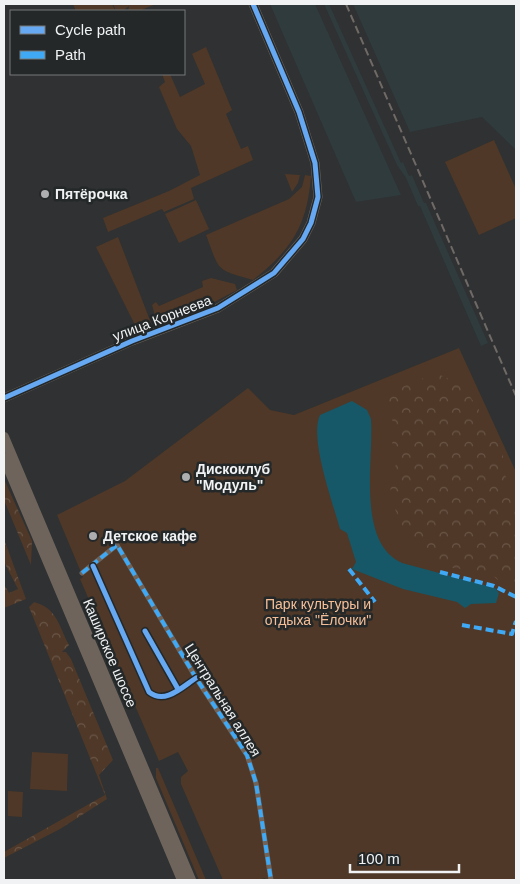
<svg xmlns="http://www.w3.org/2000/svg" width="520" height="884" font-family="Helvetica,sans-serif">
<style>
.built{fill:#303b3d}
.green{fill:#4f3827}
.forest{fill:url(#forest-crowns)}
.water{fill:#165868}
.lines{fill:none;stroke-linecap:round;stroke-linejoin:round}
.pedestrian{stroke:#6e645c;stroke-width:5}
.tertiary{stroke:#6e645c;stroke-width:9}
.primary{stroke:#6e645c;stroke-width:10}
.rail{stroke:#706a67;stroke-width:2;stroke-dasharray:8 4;stroke-linecap:butt}
.quiet{stroke:#3fa9f5;stroke-width:4;stroke-dasharray:8 4;stroke-linecap:butt}
.cycleway-casing{stroke:#242829;stroke-width:8}
.cycleway{stroke:#66a8f1;stroke-width:5}
.poi-dot{fill:#acaeaf;stroke:#242829;stroke-width:2}
.labels{text-anchor:middle;dominant-baseline:central;stroke-width:5;stroke-linejoin:round;paint-order:stroke}
.poi-label{font-size:14px;font-weight:bold;fill:#f0f2f3;stroke:#242829;text-anchor:start}
.street-label{font-size:14px;fill:#f0f2f3;stroke:#242829}
.park-label{font-size:14px;fill:#f6bf98;stroke:#242829}
</style>
<defs>
<pattern id="forest-crowns" width="20" height="18" patternUnits="userSpaceOnUse" patternTransform="scale(1.25)"><rect width="20" height="18" fill="#4f3827"/><path d="M2 6a3 3 0 1 1 6 0M12 15a3 3 0 1 1 6 0" fill="none" stroke="#695547"/></pattern>
</defs>
<rect width="100%" height="100%" fill="#2f3132"/>
<path class="built" d="M270 4H315L401 195 356 202Z
M324 4H329L401 163 403 162 409 176 412 175 424 203H426L488 343 481 346 420 206H418L406 178 397 165Z
M353 4H516V150L482 117 410 132Z"/>
<path class="green" d="M73 4H112L115 10 76 11Z
M113 4H156L139 11H128L129 6 123 11H116Z
M206 47 232 110 226 114 241 149 248 146 253 160 191 188 194 199 164 212 162 209 108 232 103 218 169 191 200 175 191 146 177 129 159 87 165 82 162 74H170L180 97 205 84 192 54Z
M494 140 516 189V218L479 235 445 162Z
M285 174 300 175 298 183 292 192Z
M305 175 311 176C307 226 292 249 253 280 215 269 220 272 206 235L289 199 302 187Z
M196 200 209 229 179 243 165 214Z
M118 237 151 323 136 327 96 247Z
M211 278 235 284 237 290 201 309 157 323 152 305 156 302 159 306 203 287 202 281Z
M459 348 516 472V880H266L265 878 258 880H223L181 784V777L188 771 178 752 159 761 80 579 83 577 57 515 125 481 248 388 270 410 294 415Z
M32 752 68 754 67 791 30 789Z
M156 768H158L206 880H199L156 778Z
M8 791 23 792 22 817 8 816Z"/>
<path class="forest" d="M436 373 462 385 484 417 498 443 505 462 504 473 516 497V588H507L489 572 444 567 421 544 406 535 394 507 388 476 396 465 391 447 395 434 387 393Z
M4 479 32 541 31 565 4 500Z
M4 539 26 599 4 608V584L9 593 18 589 4 562Z
M34 602C58 609 58 625 69 645L62 652H66L71 659 113 760 99 775 107 799 60 829 4 858V852L105 795 29 607Z"/>
<path class="water" d="M352 401 367 410 371 419C374 460 356 542 402 563L495 588 499 593 496 603 471 604 465 608 457 602 403 589 352 569 356 562 347 533 340 529C333 503 309 438 320 415Z"/>
<g class="lines">
<path class="pedestrian" d="M82 573 117 545 196 678 247 755 256 783 271 880"/>
<path class="tertiary" d="M4 398 132 341 218 308 274 273 303 239 311 223 318 197 315 163 299 112 253 4"/>
<path class="primary" d="M4 437 191 880
M4 458 182 880"/>
<path class="rail" d="M346 4 516 396"/>
<path class="quiet" d="M349 569 375 602
M440 572 494 586 516 597
M82 573 117 545 196 678 247 755 256 783 271 880
M462 625 512 634 516 621"/>
<defs>
<path id="cycleway" d="M4 398 132 341 218 308 274 273 303 239 311 223 318 197 315 163 299 112 253 4
M93 566 149 692C165 705 182 687 196 678
M145 631 178 689"/>
</defs>
<use href="#cycleway" class="cycleway-casing"/>
<use href="#cycleway" class="cycleway"/>
</g>
<g class="poi-dot">
<circle cx="45" cy="194" r="5"/>
<circle cx="186" cy="477" r="5"/>
<circle cx="93" cy="536" r="5"/>
</g>
<g class="labels">
<g class="poi-label">
<text x="55" y="194">Пятёрочка</text>
<text x="196" y="469">Дискоклуб<tspan x="196" dy="16">"Модуль"</tspan></text>
<text x="103" y="536">Детское кафе</text>
</g>
<g class="street-label">
<text transform="translate(162 318) rotate(-21)">улица Корнеева</text>
<text transform="translate(110 653) rotate(67)">Каширское шоссе</text>
<text transform="translate(223 700) rotate(58)">Центральная аллея</text>
</g>
<g class="park-label">
<text x="318" y="604">Парк культуры и<tspan x="318" dy="16">отдыха "Ёлочки"</tspan></text>
</g>
</g>
<rect width="520" height="884" fill="none" stroke="#f0f2f3" stroke-width="10"/>
<rect x="10" y="10" width="175" height="65" fill="#242829" stroke="#76797a"/>
<rect x="20" y="26" width="25" height="8" fill="#66a8f1" stroke="#76797a"/>
<text x="55" y="35" font-size="15" fill="#f0f2f3">Cycle path</text>
<rect x="20" y="51" width="25" height="8" fill="#3fa9f5" stroke="#76797a"/>
<text x="55" y="60" font-size="15" fill="#f0f2f3">Path</text>
<path d="M350 864v8h109v-8" fill="none" stroke="#f0f2f3" stroke-width="2.5"/>
<text x="358" y="864" font-size="15" fill="#f0f2f3" stroke="#242829" stroke-width="4" paint-order="stroke">100 m</text>
</svg>
